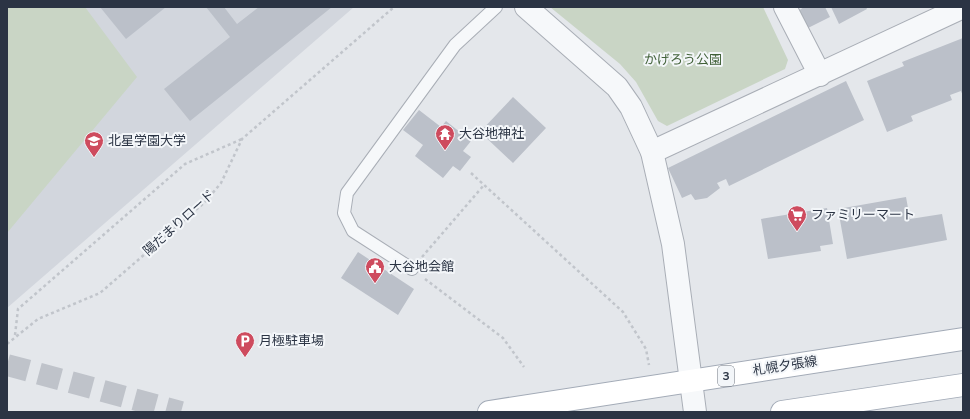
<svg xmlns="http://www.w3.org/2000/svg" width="970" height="419" font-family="'Nunito Sans','Noto Sans JP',sans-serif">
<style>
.built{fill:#d2d6dd}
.green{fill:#c9d5c5}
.building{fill:#bbc0c9}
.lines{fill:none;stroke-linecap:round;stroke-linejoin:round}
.trunk-tunnel{stroke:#bfc3ca;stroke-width:22;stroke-dasharray:22 11;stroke-linecap:butt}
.service-casing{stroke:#a9aeb6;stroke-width:14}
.minor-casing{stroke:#a9aeb6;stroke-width:24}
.tertiary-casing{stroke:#a9aeb6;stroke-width:24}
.primary-casing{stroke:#a3abb7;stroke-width:24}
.path{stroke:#c1c5cb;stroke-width:2.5;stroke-dasharray:3 3;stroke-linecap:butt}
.service{stroke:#f6f8fa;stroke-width:12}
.minor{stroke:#f6f8fa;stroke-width:22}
.tertiary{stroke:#f6f8fa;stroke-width:22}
.primary{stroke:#fff;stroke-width:22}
.labels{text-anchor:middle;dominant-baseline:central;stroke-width:4;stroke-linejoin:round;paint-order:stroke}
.shield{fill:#f3f6f9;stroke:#676e7a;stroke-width:1}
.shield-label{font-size:12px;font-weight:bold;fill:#2b3444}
.park-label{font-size:13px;fill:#406038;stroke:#f3f6f9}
.poi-label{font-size:13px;fill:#2b3444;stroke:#f3f6f9;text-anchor:start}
.street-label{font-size:13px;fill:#2b3444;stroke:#f3f6f9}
</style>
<rect width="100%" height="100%" fill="#e4e7eb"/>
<path class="built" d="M7 7H354L7 308Z"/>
<path class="green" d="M7 7H85L137 77 7 233Z
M550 7H763L788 60 785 69 667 126 658 121 636 82 620 64Z"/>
<path class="building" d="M100 7H166L126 39Z
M206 7H224L237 24 259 7H332L190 121 164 89 230 37Z
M804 7H825L830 17 804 30 798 11Z
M831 7H866L867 9 839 24Z
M963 38V96L961 91 950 95 952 100 911 116 913 121 887 132 867 81 904 66 902 62Z
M846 81 864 120 729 186 726 179 717 183 720 188 707 198 695 200 691 194 682 198 668 168Z
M513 97 546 128 513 163 480 132Z
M419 110 441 127 446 121 471 141 463 151 471 157 460 171 453 166 443 178 415 156 423 145 403 130Z
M906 197 910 219 942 214 947 240 847 259 838 209Z
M827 208 833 244 820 246 821 251 768 259 761 219Z
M358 252 414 289 398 315 341 278Z"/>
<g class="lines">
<path class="trunk-tunnel" d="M7 365 181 412"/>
<defs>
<path id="service" d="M412 269 353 231 344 213 347 193 455 45 496 7"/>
<path id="minor" d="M785 7 820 75
M652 152 963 7"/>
<path id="tertiary" d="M526 7 617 87 631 107 652 152 673 244 695 412"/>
<path id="primary" d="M489 412 963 339
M782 412 963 385"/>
</defs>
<use href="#service" class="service-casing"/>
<use href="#minor" class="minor-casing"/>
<use href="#tertiary" class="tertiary-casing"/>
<use href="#primary" class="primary-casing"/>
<path class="path" d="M471 173 623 312 646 349 649 365
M422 257 484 185
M425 279 503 338 524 367
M15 335 18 309 185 164 242 139
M7 344 38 319 100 293 205 202 221 183 242 139 394 7"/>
<use href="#service" class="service"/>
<use href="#minor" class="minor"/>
<use href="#tertiary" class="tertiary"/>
<use href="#primary" class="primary"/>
</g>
<defs>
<symbol id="temple-pin" viewBox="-11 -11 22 30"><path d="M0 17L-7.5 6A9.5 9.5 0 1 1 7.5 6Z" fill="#ce4b5e" stroke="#f3f6f9"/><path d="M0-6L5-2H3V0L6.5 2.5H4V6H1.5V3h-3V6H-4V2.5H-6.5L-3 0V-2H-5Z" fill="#fff"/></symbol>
<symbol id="university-pin" viewBox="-11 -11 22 30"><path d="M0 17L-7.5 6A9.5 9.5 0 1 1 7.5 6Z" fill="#ce4b5e" stroke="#f3f6f9"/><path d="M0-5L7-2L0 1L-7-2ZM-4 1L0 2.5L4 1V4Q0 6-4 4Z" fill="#fff"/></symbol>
<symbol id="supermarket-pin" viewBox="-11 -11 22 30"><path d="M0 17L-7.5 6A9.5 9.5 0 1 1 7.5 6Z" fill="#ce4b5e" stroke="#f3f6f9"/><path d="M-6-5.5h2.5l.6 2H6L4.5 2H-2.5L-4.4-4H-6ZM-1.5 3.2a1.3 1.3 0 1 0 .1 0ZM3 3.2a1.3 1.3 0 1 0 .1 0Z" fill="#fff"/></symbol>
<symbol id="civic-pin" viewBox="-11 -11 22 30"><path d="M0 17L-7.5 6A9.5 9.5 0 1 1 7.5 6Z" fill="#ce4b5e" stroke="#f3f6f9"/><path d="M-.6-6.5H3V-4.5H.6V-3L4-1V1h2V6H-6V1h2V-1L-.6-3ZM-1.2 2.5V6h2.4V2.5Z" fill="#fff"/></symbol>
<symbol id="parking-pin" viewBox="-11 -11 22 30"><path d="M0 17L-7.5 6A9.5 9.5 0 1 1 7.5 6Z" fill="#ce4b5e" stroke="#f3f6f9"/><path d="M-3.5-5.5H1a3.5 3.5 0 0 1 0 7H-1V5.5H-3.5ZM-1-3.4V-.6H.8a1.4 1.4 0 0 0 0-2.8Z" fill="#fff"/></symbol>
</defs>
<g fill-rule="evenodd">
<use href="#temple-pin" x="434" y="123" width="22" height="30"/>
<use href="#university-pin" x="83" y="130" width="22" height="30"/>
<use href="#supermarket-pin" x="786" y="204" width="22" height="30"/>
<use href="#civic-pin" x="364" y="256" width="22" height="30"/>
<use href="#parking-pin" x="234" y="330" width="22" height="30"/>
</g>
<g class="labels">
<rect class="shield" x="718" y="366" width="16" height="20" rx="3"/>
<g class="shield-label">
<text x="726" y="376">3</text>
</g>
<g class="park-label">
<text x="683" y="60">かげろう公園</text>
</g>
<g class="poi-label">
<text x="459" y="134">大谷地神社</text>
<text x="108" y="141">北星学園大学</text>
<text x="811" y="215">ファミリーマート</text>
<text x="389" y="267">大谷地会館</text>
<text x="259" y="341">月極駐車場</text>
</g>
<g class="street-label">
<text transform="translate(179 223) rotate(-42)">陽だまりロード</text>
<text transform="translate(785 366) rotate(-9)">札幌夕張線</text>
</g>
</g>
<rect width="970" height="419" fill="none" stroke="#2b3444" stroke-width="16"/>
</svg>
